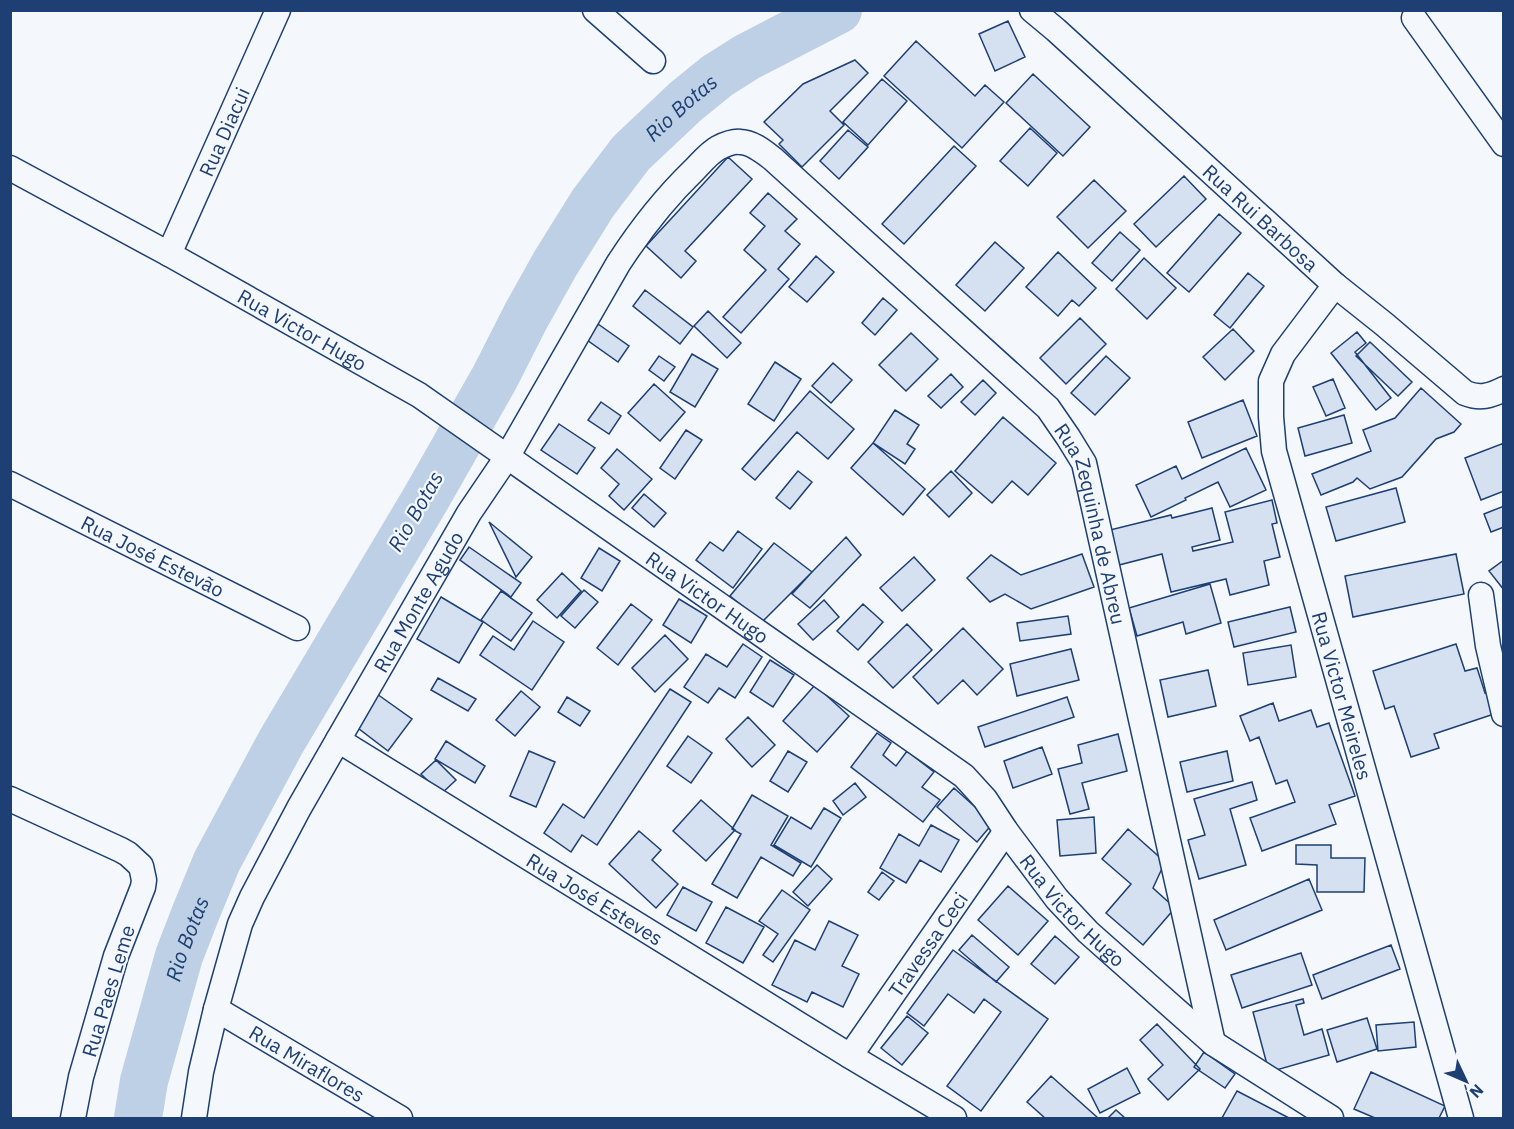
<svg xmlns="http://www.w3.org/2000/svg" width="1514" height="1129" font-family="'IBM Plex Sans',sans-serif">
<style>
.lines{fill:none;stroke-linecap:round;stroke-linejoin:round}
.river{stroke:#bed0e5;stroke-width:48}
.building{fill:#d5e0f0;stroke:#1d3f73;stroke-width:1.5}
.minor-casing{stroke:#1d3f73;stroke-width:27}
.minor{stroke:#f4f7fb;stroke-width:24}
.labels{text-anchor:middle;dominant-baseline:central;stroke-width:4.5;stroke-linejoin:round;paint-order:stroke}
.street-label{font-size:20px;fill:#1d3f73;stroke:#f4f7fb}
.water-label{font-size:21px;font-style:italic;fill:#1d3f73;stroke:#f4f7fb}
</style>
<rect width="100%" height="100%" fill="#f4f7fb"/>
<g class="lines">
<path class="river" id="s1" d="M138 1118 144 1081 179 956 196 912 217 861 281 742 425 500 495 377 526 316 555 264 593 203 631 153 685 102 717 76 747 57 838 10"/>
</g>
<path class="building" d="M1008 21 1025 57 995 71 979 34Z
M916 41 975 96 985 85 1004 102 962 148 884 76Z
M855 60 868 73 830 111 844 125 802 167 779 144 783 140 764 122 803 84Z
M1033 74 1090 127 1063 156 1006 103Z
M882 79 907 101 868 145 843 122Z
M1030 128 1057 153 1028 186 1000 161Z
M848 130 868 147 839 179 820 161Z
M954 146 976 166 904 244 882 224Z
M728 157 752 179 685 251 696 261 681 278 646 246Z
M1184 176 1206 199 1156 247 1134 224Z
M1094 180 1126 211 1088 248 1057 217Z
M768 193 797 219 785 231 800 244 778 269 789 279 741 333 723 317 766 270 744 250 765 226 750 213Z
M1219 214 1241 233 1189 292 1167 273Z
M1120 232 1140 250 1112 281 1092 263Z
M995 242 1024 268 985 311 956 285Z
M1058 252 1096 288 1079 306 1072 300 1058 316 1026 287Z
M816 256 834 272 807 302 789 287Z
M1144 258 1176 288 1147 319 1116 289Z
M1248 273 1264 286 1230 328 1214 315Z
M645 290 693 327 680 344 633 306Z
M883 298 897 310 875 335 862 323Z
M708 311 741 343 727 358 694 326Z
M1080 318 1106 344 1066 384 1040 358Z
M598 324 629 346 618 362 587 340Z
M1233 329 1254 351 1225 380 1203 357Z
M1357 332 1366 343 1355 352 1391 398 1376 410 1331 353Z
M911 333 938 359 906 391 879 365Z
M1370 342 1412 382 1398 396 1356 356Z
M692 354 718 369 695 407 670 392Z
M659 356 675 367 664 381 649 370Z
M1106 356 1130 378 1095 415 1071 393Z
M775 362 801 379 774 421 748 404Z
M833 363 852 380 831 403 812 386Z
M951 374 963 387 941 408 928 396Z
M1333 379 1345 408 1326 416 1313 387Z
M983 380 996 393 975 415 961 402Z
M654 384 685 412 660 441 628 413Z
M1421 388 1461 424 1454 432 1436 439 1402 477 1370 489 1357 478 1353 482 1321 495 1312 474 1371 451 1363 430 1395 418Z
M810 391 854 429 828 459 797 432 755 480 742 469Z
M1243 400 1257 436 1202 458 1188 422Z
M601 402 621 416 609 434 588 420Z
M895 410 919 425 907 444 915 449 905 464 873 443Z
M1344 415 1352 443 1305 456 1298 428Z
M1003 417 1056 463 1028 495 1012 481 992 503 955 471Z
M559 424 595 448 577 474 541 450Z
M686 430 702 440 675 479 660 468Z
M873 443 925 489 903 515 851 468Z
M1504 443V491L1481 500 1465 458Z
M1246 448 1266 490 1230 507 1218 482 1185 498 1186 500 1151 517 1136 485 1176 466 1182 479Z
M617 449 652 479 624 510 609 496 619 484 601 468Z
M798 471 812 482 790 509 776 498Z
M951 471 972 493 949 517 927 495Z
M1396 488 1405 522 1336 541 1326 507Z
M644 494 666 513 654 527 632 508Z
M1272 500 1277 523 1272 524 1280 557 1264 561 1269 585 1230 595 1226 579 1171 592 1162 554 1119 565 1110 530 1171 515 1172 518 1212 508 1220 540 1192 547 1193 551 1233 542 1225 512Z
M1504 506V527L1491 532 1484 514Z
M489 522 532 557 516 577Z
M738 531 762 549 733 588 696 560 710 542 723 551Z
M846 537 861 555 810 608 792 594 812 572Z
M774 543 812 572 762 622 730 596Z
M469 547 521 583 511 597 460 560Z
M599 548 620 561 602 591 581 578Z
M1082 554 1094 587 1031 609 1005 594 990 602 967 578 991 555 1021 575Z
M1456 554 1464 594 1353 617 1345 576Z
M914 557 935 580 902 611 880 588Z
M1504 560V590L1489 571Z
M562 573 581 591 557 618 537 600Z
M1210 584 1221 623 1186 634 1183 622 1137 636 1129 608Z
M584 590 598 602 575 628 561 616Z
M501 591 532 613 511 641 481 620Z
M441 597 483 622 459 663 417 639Z
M679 599 707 616 691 643 663 625Z
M824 600 839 617 813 640 798 624Z
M631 604 652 620 618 665 597 648Z
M863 604 883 622 858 650 837 631Z
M1290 607 1296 632 1234 647 1228 622Z
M1068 616 1071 634 1020 641 1017 623Z
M533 621 564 642 532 690 480 655 493 636 514 650Z
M907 624 932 650 893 688 868 662Z
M963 628 1003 669 977 695 963 680 938 704 913 677Z
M665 635 688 659 655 692 632 668Z
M743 644 762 657 735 698 719 688 708 703 684 687 706 654 727 667Z
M1456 644 1465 671 1477 668 1485 693 1487 692 1494 714 1434 734 1439 748 1411 757 1394 706 1385 709 1373 671Z
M1291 645 1296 677 1248 685 1243 653Z
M1071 649 1079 680 1017 696 1010 664Z
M770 660 794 675 773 707 750 692Z
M1208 670 1216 706 1168 717 1160 680Z
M438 678 476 699 468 711 431 690Z
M815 685 849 716 817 752 783 721Z
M670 689 691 702 597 845 582 835 571 852 544 833 563 804 584 818Z
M521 691 540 707 515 736 496 720Z
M377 694 412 719 388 751 354 725Z
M567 697 590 711 580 726 558 712Z
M1067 697 1074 717 985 747 978 727Z
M1273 703 1279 721 1311 710 1317 727 1329 723 1355 796 1329 805 1336 824 1262 851 1250 818 1295 802 1287 780 1276 784 1259 737 1250 741 1240 716Z
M748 717 775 745 752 767 726 739Z
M877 733 891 743 883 755 896 766 907 751 934 772 922 787 940 800 923 822 851 767Z
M1118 734 1127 771 1082 783 1089 809 1070 814 1058 769 1082 763 1078 745Z
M688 736 712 753 691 783 667 766Z
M446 741 485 766 475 783 435 759Z
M1042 747 1052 774 1013 788 1004 761Z
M529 751 555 762 536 807 510 796Z
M788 751 807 762 788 792 770 781Z
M1227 751 1233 781 1187 792 1180 762Z
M436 760 456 780 441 794 421 774Z
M1252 782 1257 800 1230 809 1246 865 1199 879 1188 840 1205 835 1194 799Z
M855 783 866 797 843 815 833 801Z
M954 788 993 823 977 842 937 807Z
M752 795 788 816 771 845 801 863 793 876 761 857 737 898 712 884 741 834 732 829Z
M701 800 735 830 706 861 673 831Z
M824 808 841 818 811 867 774 845 791 817 811 829Z
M1094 817 1096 853 1060 856 1057 820Z
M931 825 959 840 941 872 920 860 906 883 880 868 899 834 919 846Z
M1128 829 1165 862 1153 888 1175 908 1143 945 1106 913 1131 884 1102 859Z
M639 831 661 850 652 860 678 884 656 908 609 864Z
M1296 845H1331V858H1365L1364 892H1317V865L1296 864Z
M817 865 832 879 808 906 793 892Z
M882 872 894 881 879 900 868 892Z
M1309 879 1322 910 1226 950 1214 920Z
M1008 886 1048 921 1018 955 978 920Z
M683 887 712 902 696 931 667 915Z
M782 890 810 910 773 962 763 955 778 934 759 921Z
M726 907 764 927 743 963 706 943Z
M829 921 858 935 842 966 859 974 843 1007 812 992 807 1002 772 985 795 940 815 950Z
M972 935 1009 967 996 982 959 950Z
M1055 936 1079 957 1055 984 1031 964Z
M1391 945 1400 969 1322 999 1313 975Z
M953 950 1048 1019 981 1111 947 1086 1001 1012 984 999 974 1013 948 994 924 1026 907 1013Z
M1301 953 1312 985 1242 1008 1231 975Z
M1303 999 1304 1003 1296 1005 1304 1035 1322 1029 1329 1055 1269 1072 1253 1012Z
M907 1016 928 1033 902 1065 881 1048Z
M1367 1018 1377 1049 1337 1062 1327 1030Z
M1414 1022 1416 1047 1378 1051 1376 1025Z
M1157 1024 1200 1069 1168 1100 1148 1079 1163 1065 1140 1040Z
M1204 1052 1235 1074 1225 1088 1194 1067Z
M1127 1068 1140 1093 1100 1113 1088 1089Z
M1371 1072 1445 1106 1439 1118H1375L1354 1109Z
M1051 1076 1098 1118H1045L1027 1102Z
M1237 1091 1289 1118H1222Z
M1116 1110 1125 1118H1108Z"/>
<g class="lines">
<defs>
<g id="minor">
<path d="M595 10 653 61"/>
<path id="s2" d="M1032 10 1056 30 1335 285 1384 324 1465 393C1480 399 1490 396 1504 389"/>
<path d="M1414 18 1504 144"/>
<path id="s3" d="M10 168 169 254 419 395 964 776 985 799 1006 831 1057 899 1088 932 1213 1043 1331 1118"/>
<path id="s4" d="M169 254 278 10"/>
<path id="s5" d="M1335 285 1283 354 1271 381V417L1274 451 1461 1118"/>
<path id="s6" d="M10 484 297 628"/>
<path d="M1481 595 1488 646 1504 714"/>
<path id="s7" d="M338 740 850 1056 954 1118"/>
<path d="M10 799 121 850 128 854 141 866 144 880 143 887 116 956 81 1077 73 1118"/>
<path id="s8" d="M216 1009 400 1118"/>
<path id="s9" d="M850 1056 1006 831"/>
<path id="s10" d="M194 1118 201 1072 216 1009 240 924 252 897 299 808 338 740 469 513 507 457 618 264C640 230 665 198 694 170 701 163 709 153 718 148 724 145 733 141 740 142 752 142 764 152 773 159L1048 408 1068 437 1084 463 1213 1043"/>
</g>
</defs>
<use href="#minor" class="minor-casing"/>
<use href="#minor" class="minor"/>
</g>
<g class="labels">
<g class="street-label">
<text stroke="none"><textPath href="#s4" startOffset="134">Rua Diacui</textPath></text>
<text stroke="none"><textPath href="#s2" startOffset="309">Rua Rui Barbosa</textPath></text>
<text stroke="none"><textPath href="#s3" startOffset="334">Rua Victor Hugo</textPath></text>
<text stroke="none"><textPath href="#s10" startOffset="1672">Rua Zequinha de Abreu</textPath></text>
<text stroke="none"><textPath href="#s6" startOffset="160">Rua José Estevão</textPath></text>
<text stroke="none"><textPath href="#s3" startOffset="820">Rua Victor Hugo</textPath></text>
<text stroke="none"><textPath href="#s10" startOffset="568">Rua Monte Agudo</textPath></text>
<text stroke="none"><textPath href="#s5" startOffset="440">Rua Victor Meireles</textPath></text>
<text stroke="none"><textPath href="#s7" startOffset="302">Rua José Esteves</textPath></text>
<text stroke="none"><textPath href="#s3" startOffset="1306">Rua Victor Hugo</textPath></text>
<text stroke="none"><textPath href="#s9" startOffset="136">Travessa Ceci</textPath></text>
<text transform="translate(108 991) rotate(-73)">Rua Paes Leme</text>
<text stroke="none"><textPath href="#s8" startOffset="106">Rua Miraflores</textPath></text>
</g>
<g class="water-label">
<text stroke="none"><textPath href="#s1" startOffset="1158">Rio Botas</textPath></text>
<text transform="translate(415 511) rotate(-60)">Rio Botas</text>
<text stroke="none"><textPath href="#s1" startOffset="186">Rio Botas</textPath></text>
</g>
</g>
<rect width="1514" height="1129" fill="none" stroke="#1d3f73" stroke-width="24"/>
<g transform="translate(1466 1081) rotate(134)" stroke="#f4f7fb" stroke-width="4.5" paint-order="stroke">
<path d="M0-4.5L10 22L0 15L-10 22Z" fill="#1d3f73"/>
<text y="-9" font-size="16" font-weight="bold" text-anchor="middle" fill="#1d3f73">N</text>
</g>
</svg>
